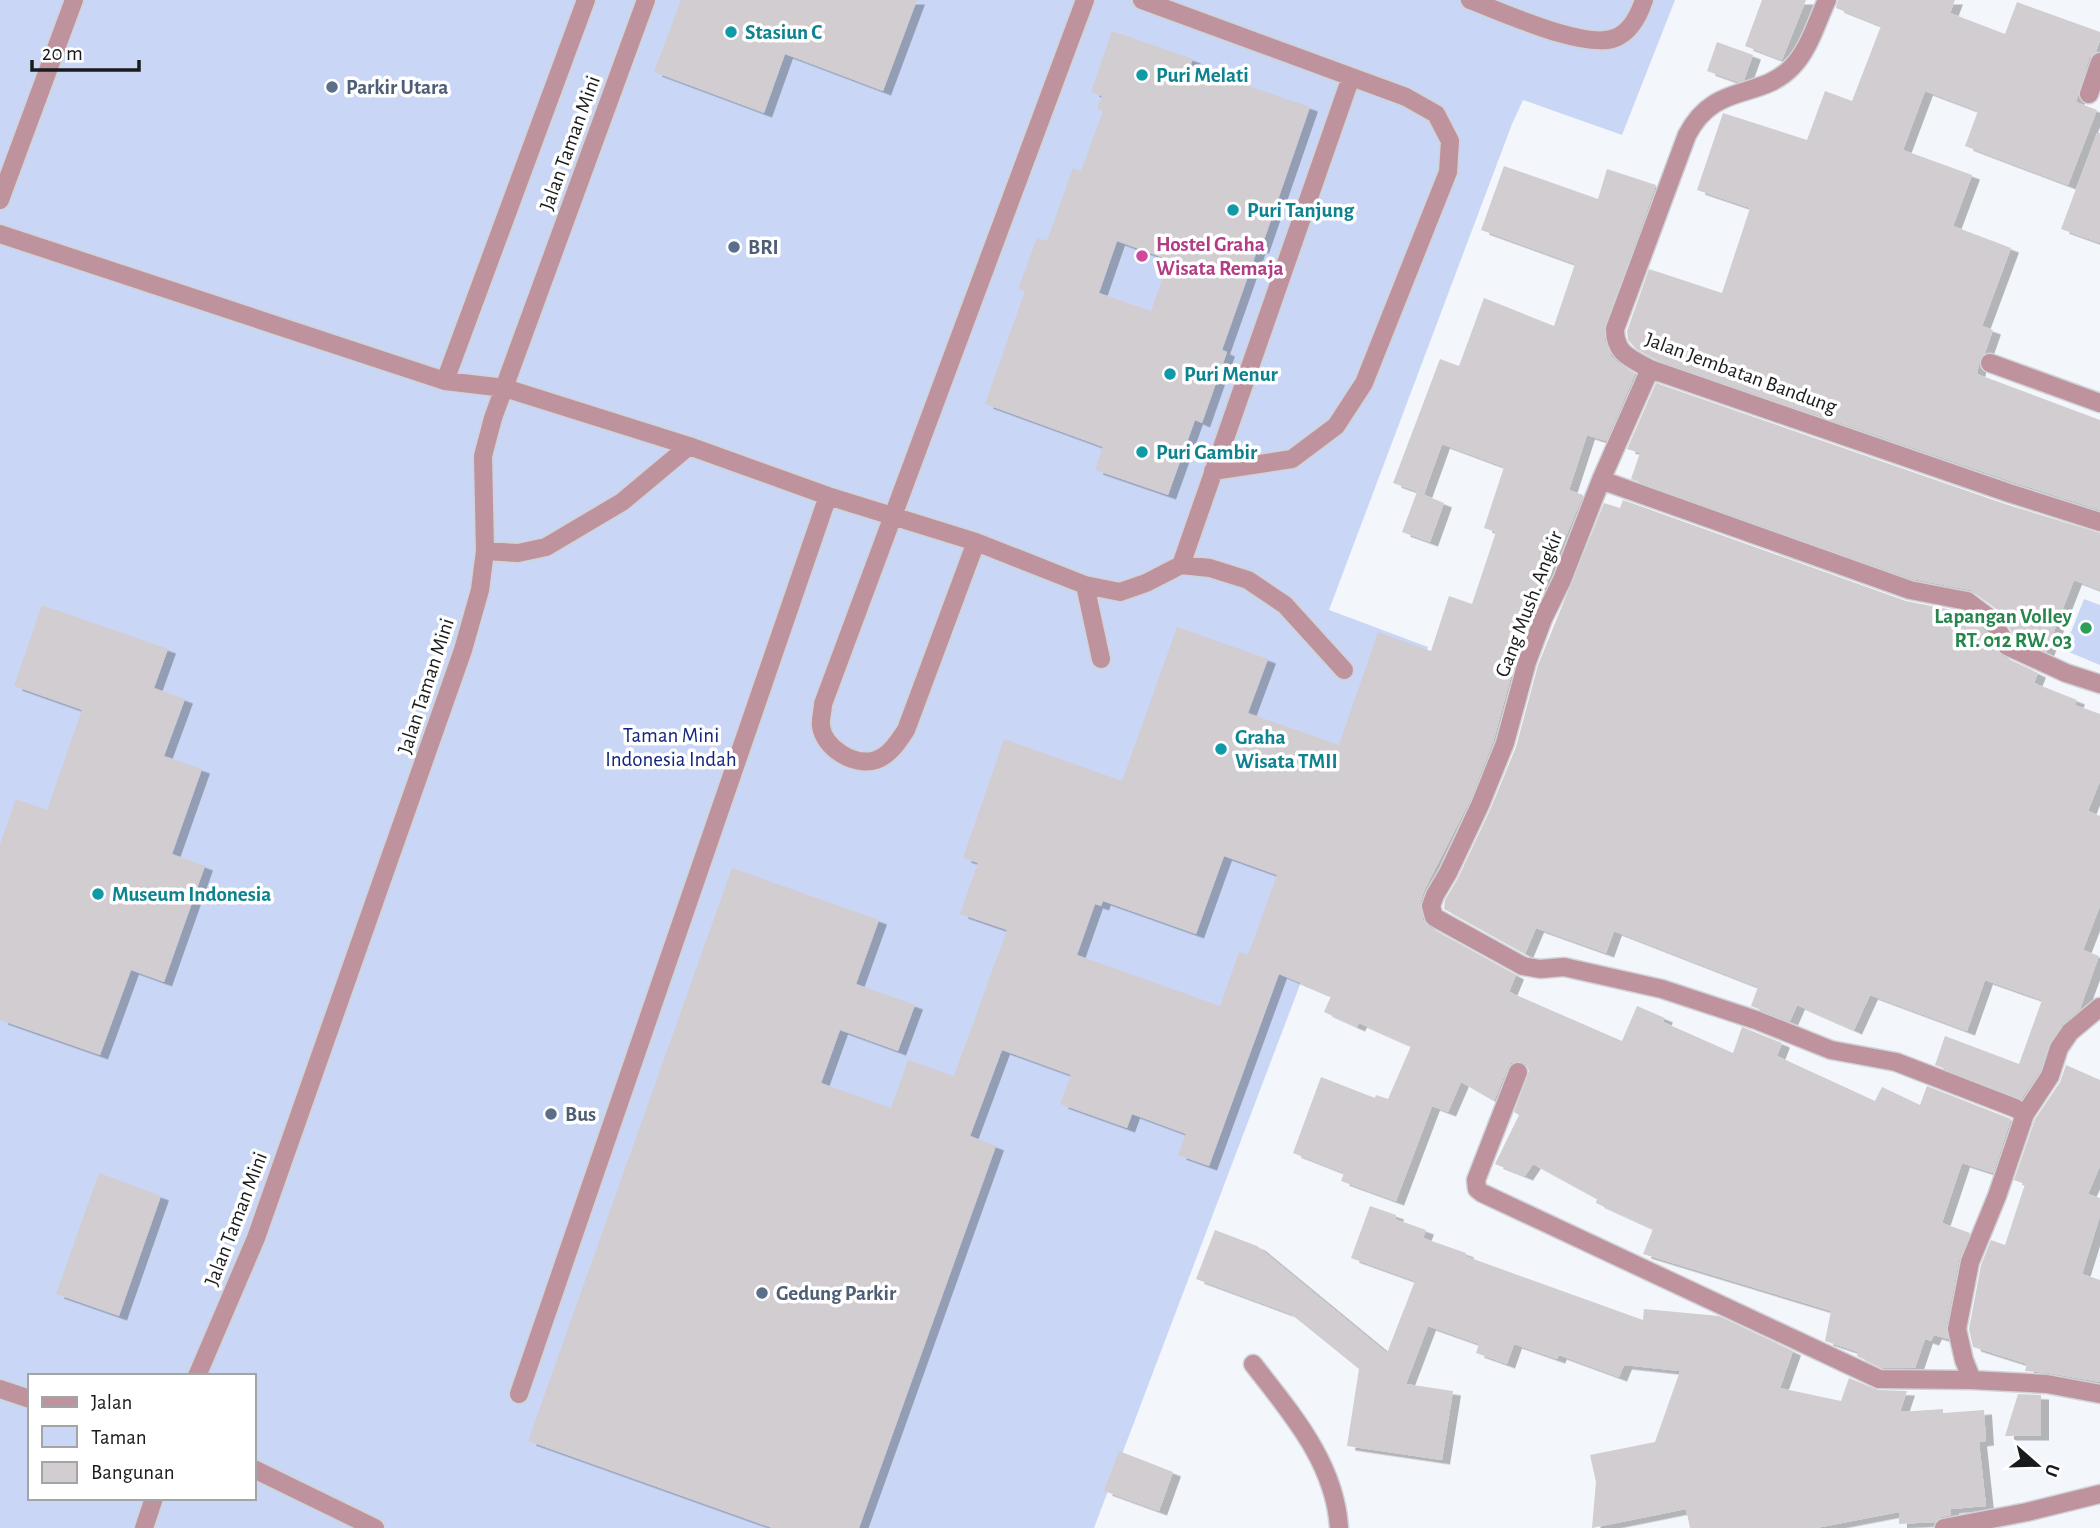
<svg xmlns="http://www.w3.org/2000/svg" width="2100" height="1528" font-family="'Alegreya Sans',sans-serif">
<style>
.green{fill:#c9d6f6;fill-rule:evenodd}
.building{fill:#d2cdd1;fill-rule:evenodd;filter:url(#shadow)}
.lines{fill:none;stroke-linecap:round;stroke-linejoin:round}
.minor-casing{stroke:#d0d3d7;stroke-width:21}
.minor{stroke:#be939d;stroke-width:18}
.culture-dot{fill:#0f9aa8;stroke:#fff;stroke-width:2.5}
.service-dot{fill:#5c6f8a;stroke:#fff;stroke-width:2.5}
.hotel-dot{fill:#d1479c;stroke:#fff;stroke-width:2.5}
.leisure-dot{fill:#2e9e5b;stroke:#fff;stroke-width:2.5}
.labels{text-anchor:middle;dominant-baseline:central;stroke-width:7;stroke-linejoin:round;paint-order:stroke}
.culture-label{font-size:21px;font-weight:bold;fill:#0d838f;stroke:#fff;text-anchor:start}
.service-label{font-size:21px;font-weight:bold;fill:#4e5e75;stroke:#fff;text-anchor:start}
.street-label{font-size:21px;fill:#1a1b1d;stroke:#fff}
.hotel-label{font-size:21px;font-weight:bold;fill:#b23c85;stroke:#fff;text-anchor:start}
.leisure-label{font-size:21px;font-weight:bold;fill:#27864d;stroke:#fff;text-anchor:end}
.park-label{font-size:21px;fill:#14257d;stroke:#fff}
</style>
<defs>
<filter id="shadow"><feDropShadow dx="8" dy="4.5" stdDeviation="0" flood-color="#0004"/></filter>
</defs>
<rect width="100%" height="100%" fill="#f3f6fb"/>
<path class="green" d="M0 0H1675L1622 135 1523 100 1512 124 1329 610 1428 647 1094 1528H0ZM30 1376H254V1498H30Z
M2084 599 2100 605V665L2064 650Z"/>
<path class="building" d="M681 0H917L883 91 785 54 764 113 654 72Z
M1762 0H1806L1782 60 1745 46Z
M1838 0H1955L1950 13 2005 34 2017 2 2100 32V40L2096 52 2089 58 2076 102 2097 110 2068 185 1965 146 1978 111 1925 91 1903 150 1972 175 1953 226 2011 248 1982 326 1993 330 1985 353 1980 359 1977 374 2100 420V510L2013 482 1655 359 1636 349 1628 340 1627 331 1649 269 1722 293 1750 208 1697 190 1723 113 1807 140 1825 91 1852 101 1881 26 1836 8Z
M1112 31 1193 59 1190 66 1310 107 1261 249 1258 248 1222 350 1227 352 1202 423 1195 420 1168 495 1095 470 1103 447 985 404 1025 291 1018 289 1037 238 1047 241 1073 168 1081 171 1103 111 1097 109 1102 96 1091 92ZM1117 241 1169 260 1151 311 1099 293Z
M1717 42 1753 55 1744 80 1738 82 1707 71Z
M2097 133H2100V243L2061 229Z
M1504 166 1598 199 1607 169 1656 185 1604 329 1605 341 1611 356 1618 363 1635 374 1606 441 1587 435 1569 490 1583 495 1516 658 1494 739 1470 800 1424 891 1420 903 1423 920 1429 927 1516 975 1509 992 1622 1041 1637 1006 1665 1018 1663 1022 1733 1053 1742 1027 1782 1043 1777 1056 1875 1101 1882 1087 1920 1105 1927 1086 2011 1119 1993 1173 1962 1163 1942 1223 1970 1233 1959 1260 1946 1327 1948 1339 1934 1335 1931 1341 1925 1339 1915 1368H1882L1857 1356 1858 1352 1825 1341 1831 1311 1643 1254 1653 1229 1596 1203 1597 1199 1533 1164 1525 1176 1495 1164 1519 1115 1514 1112 1529 1071 1526 1064 1521 1061 1511 1063 1508 1067 1494 1101 1461 1082 1448 1112 1432 1106 1396 1201 1341 1181 1344 1173 1293 1153 1321 1077 1375 1098 1376 1095 1388 1099 1411 1046 1359 1023 1357 1027 1324 1012 1331 996 1279 974 1209 1166 1178 1155 1186 1134 1132 1114 1127 1128 1060 1104 1071 1075 1002 1050 970 1136 996 1146 859 1528H772L528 1441 732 868 879 920 856 984 915 1005 898 1051 840 1030 821 1083 891 1108 908 1060 954 1076 1007 930 960 914 978 863 963 858 1004 739 1122 781 1177 627 1268 659 1248 713 1339 745 1378 632 1431 651 1449 596 1472 604 1496 532 1484 528 1504 467 1442 444 1424 494 1393 483 1440 359 1459 366 1484 298 1554 326 1575 264 1481 230ZM1224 856 1277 875 1248 955 1239 952 1220 1006 1077 955 1095 904 1101 906 1103 901 1196 934Z
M1656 383 2005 504 2100 533V590L2074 580 2046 652 2015 637 1999 611 1970 590 1913 579 1631 479 1640 453 1627 449Z
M1417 492 1444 503 1430 542 1402 532Z
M1623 500 1906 601 1962 612 1983 628 2002 656 2038 673 2034 683 2077 700 2075 705 2100 714V781L2088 811 2100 816V906L2083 950 2099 956 2080 1009 2062 1024 2050 1042 2040 1071 2021 1099 1935 1065 1945 1036 2019 1064 2042 1000 1985 980 1967 1031 1870 995 1854 1030 1797 1005 1790 1021 1751 1006 1758 987 1614 931 1606 953 1536 928 1525 954 1444 909 1445 900 1458 878 1490 810 1516 747 1538 665 1604 503 1620 508Z
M42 605 168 649 154 688 185 699 164 756 202 769 172 854 205 866 164 982 131 970 100 1055 0 1020V844L16 799 47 810 82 710 14 686Z
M2066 1065 2100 1080V1166L2088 1194 2100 1198V1216L2082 1274 2100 1280V1382L2049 1373 2025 1371 2027 1364 1973 1347 1969 1329 1981 1265 1991 1240 2005 1245 2025 1184 2014 1180 2035 1119 2060 1082Z
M99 1173 161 1196 119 1316 56 1294Z
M1370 1206 1396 1215 1395 1219 1426 1230 1423 1238 1466 1253 1465 1256 1643 1320 1644 1309 1719 1316 1793 1351 1780 1388 1841 1401 1849 1378 1878 1390 1907 1391 1900 1412 1943 1409V1413L1984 1410 1986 1441 1979 1442 1986 1506 1951 1509V1515L1941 1517 1935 1522 1899 1524V1512L1816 1528H1690L1686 1509 1592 1528 1596 1482 1590 1455 1655 1442 1680 1371 1624 1365 1619 1377 1559 1355 1557 1359 1514 1344 1507 1364 1476 1353 1479 1344 1428 1326 1406 1384 1453 1391 1442 1460 1347 1446 1359 1369 1291 1314 1196 1279 1215 1230 1257 1246 1387 1353 1415 1281 1351 1258Z
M2018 1394 2041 1395V1436H2005Z
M1119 1451 1173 1472 1159 1511 1104 1491Z"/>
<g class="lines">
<defs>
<path id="minor" d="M1142 0 1406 97 1436 114 1450 141 1448 172 1364 383 1336 426 1292 459 1213 471
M1470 0C1503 12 1584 50 1615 38 1631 32 1639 15 1644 0
M1827 0C1817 21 1809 50 1792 67 1759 101 1715 81 1687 135L1615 329C1615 354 1630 358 1650 369L2009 493 2100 522
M2089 94 2100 62
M0 200 74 0
M0 234 445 381 505 388 689 446 828 496 976 542 1085 585 1120 592 1146 583 1181 565 1210 568 1248 580 1285 605 1344 670
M1990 363 2100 403
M1650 369 1601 480 1562 580 1543 619 1527 662 1505 743 1480 805 1448 873 1435 895 1431 906 1434 917 1523 966 1540 969 1564 967 1662 989 1756 1020 1831 1050 1896 1062 2015 1108 2025 1114
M445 381 586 0
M1601 480 1910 590 1967 601 1992 620 2007 646 2066 673 2100 684
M976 542 906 730C898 742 890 755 876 760 854 767 824 748 821 726 820 719 823 711 823 704L1085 0
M485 551 518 553 546 547 622 502 689 446
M1181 565 1351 77
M1085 585 1101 659
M1518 1072 1476 1180 1477 1189 1482 1193 1879 1379 1972 1380 2047 1384 2100 1394
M1253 1364C1291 1413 1335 1463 1339 1528
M197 1376 256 1238 463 650 480 590 485 551 483 456 493 418 646 0
M1972 1380 1964 1360 1957 1329 1970 1262 1997 1196 2025 1114 2050 1076 2059 1048 2070 1032 2100 1007
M0 1389 30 1399
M519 1394 828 496
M254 1469 375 1528
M144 1528 154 1498
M1944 1528 2027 1512 2100 1494"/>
</defs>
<use href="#minor" class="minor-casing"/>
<use href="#minor" class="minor"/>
</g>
<g class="culture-dot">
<circle cx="731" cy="32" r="7"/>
<circle cx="1142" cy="75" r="7"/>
<circle cx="1233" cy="210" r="7"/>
<circle cx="1170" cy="374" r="7"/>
<circle cx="1142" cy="452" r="7"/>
<circle cx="1221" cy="749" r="7"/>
<circle cx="98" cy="894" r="7"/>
</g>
<g class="service-dot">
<circle cx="332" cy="87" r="7"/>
<circle cx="734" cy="247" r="7"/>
<circle cx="551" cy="1114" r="7"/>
<circle cx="762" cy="1293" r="7"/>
</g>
<circle class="hotel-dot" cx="1142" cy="256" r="7"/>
<circle class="leisure-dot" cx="2086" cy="628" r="7"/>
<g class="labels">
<g class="culture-label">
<text x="745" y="32">Stasiun C</text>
<text x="1156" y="75">Puri Melati</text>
<text x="1247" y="210">Puri Tanjung</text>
<text x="1184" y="374">Puri Menur</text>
<text x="1156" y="452">Puri Gambir</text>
<text x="1235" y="737">Graha<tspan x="1235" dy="24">Wisata TMII</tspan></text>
<text x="112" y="894">Museum Indonesia</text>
</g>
<g class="service-label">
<text x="346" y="87">Parkir Utara</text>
<text x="748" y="247">BRI</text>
<text x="565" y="1114">Bus</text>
<text x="776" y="1293">Gedung Parkir</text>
</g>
<g class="street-label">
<text transform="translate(570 143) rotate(-70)">Jalan Taman Mini</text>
<text transform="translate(1741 373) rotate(20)">Jalan Jembatan Bandung</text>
<text transform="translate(1529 604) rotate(-69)">Gang Mush. Angkir</text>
<text transform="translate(426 686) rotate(-72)">Jalan Taman Mini</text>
<text transform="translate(236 1219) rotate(-69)">Jalan Taman Mini</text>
</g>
<g class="hotel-label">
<text x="1156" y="244">Hostel Graha<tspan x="1156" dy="24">Wisata Remaja</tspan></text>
</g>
<g class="leisure-label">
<text x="2072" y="616">Lapangan Volley<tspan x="2072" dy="24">RT. 012 RW. 03</tspan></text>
</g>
<g class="park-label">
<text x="671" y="735">Taman Mini<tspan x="671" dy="24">Indonesia Indah</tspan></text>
</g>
</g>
<rect x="28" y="1374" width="228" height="126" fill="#ffffff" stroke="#a3a4a5" stroke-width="2"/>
<rect x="42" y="1397" width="35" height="10" fill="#be939d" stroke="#a3a4a5" stroke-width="2"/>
<text x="91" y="1409" font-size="21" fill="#1a1b1d">Jalan</text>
<rect x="42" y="1426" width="35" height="21" fill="#c9d6f6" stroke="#a3a4a5" stroke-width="2"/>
<text x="91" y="1444" font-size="21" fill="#1a1b1d">Taman</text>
<rect x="42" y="1462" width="35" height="21" fill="#d2cdd1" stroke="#a3a4a5" stroke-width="2"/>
<text x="91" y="1479" font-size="21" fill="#1a1b1d">Bangunan</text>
<g transform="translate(2037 1465) rotate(110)" stroke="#ffffff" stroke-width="5" paint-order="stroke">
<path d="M0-5L12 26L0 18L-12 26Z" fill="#1a1b1d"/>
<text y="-10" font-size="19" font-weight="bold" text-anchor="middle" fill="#1a1b1d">U</text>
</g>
<path d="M32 60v10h107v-10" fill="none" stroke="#1a1b1d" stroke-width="3.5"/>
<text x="42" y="60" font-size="21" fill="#1a1b1d" stroke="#ffffff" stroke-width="5" paint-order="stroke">20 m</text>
</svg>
